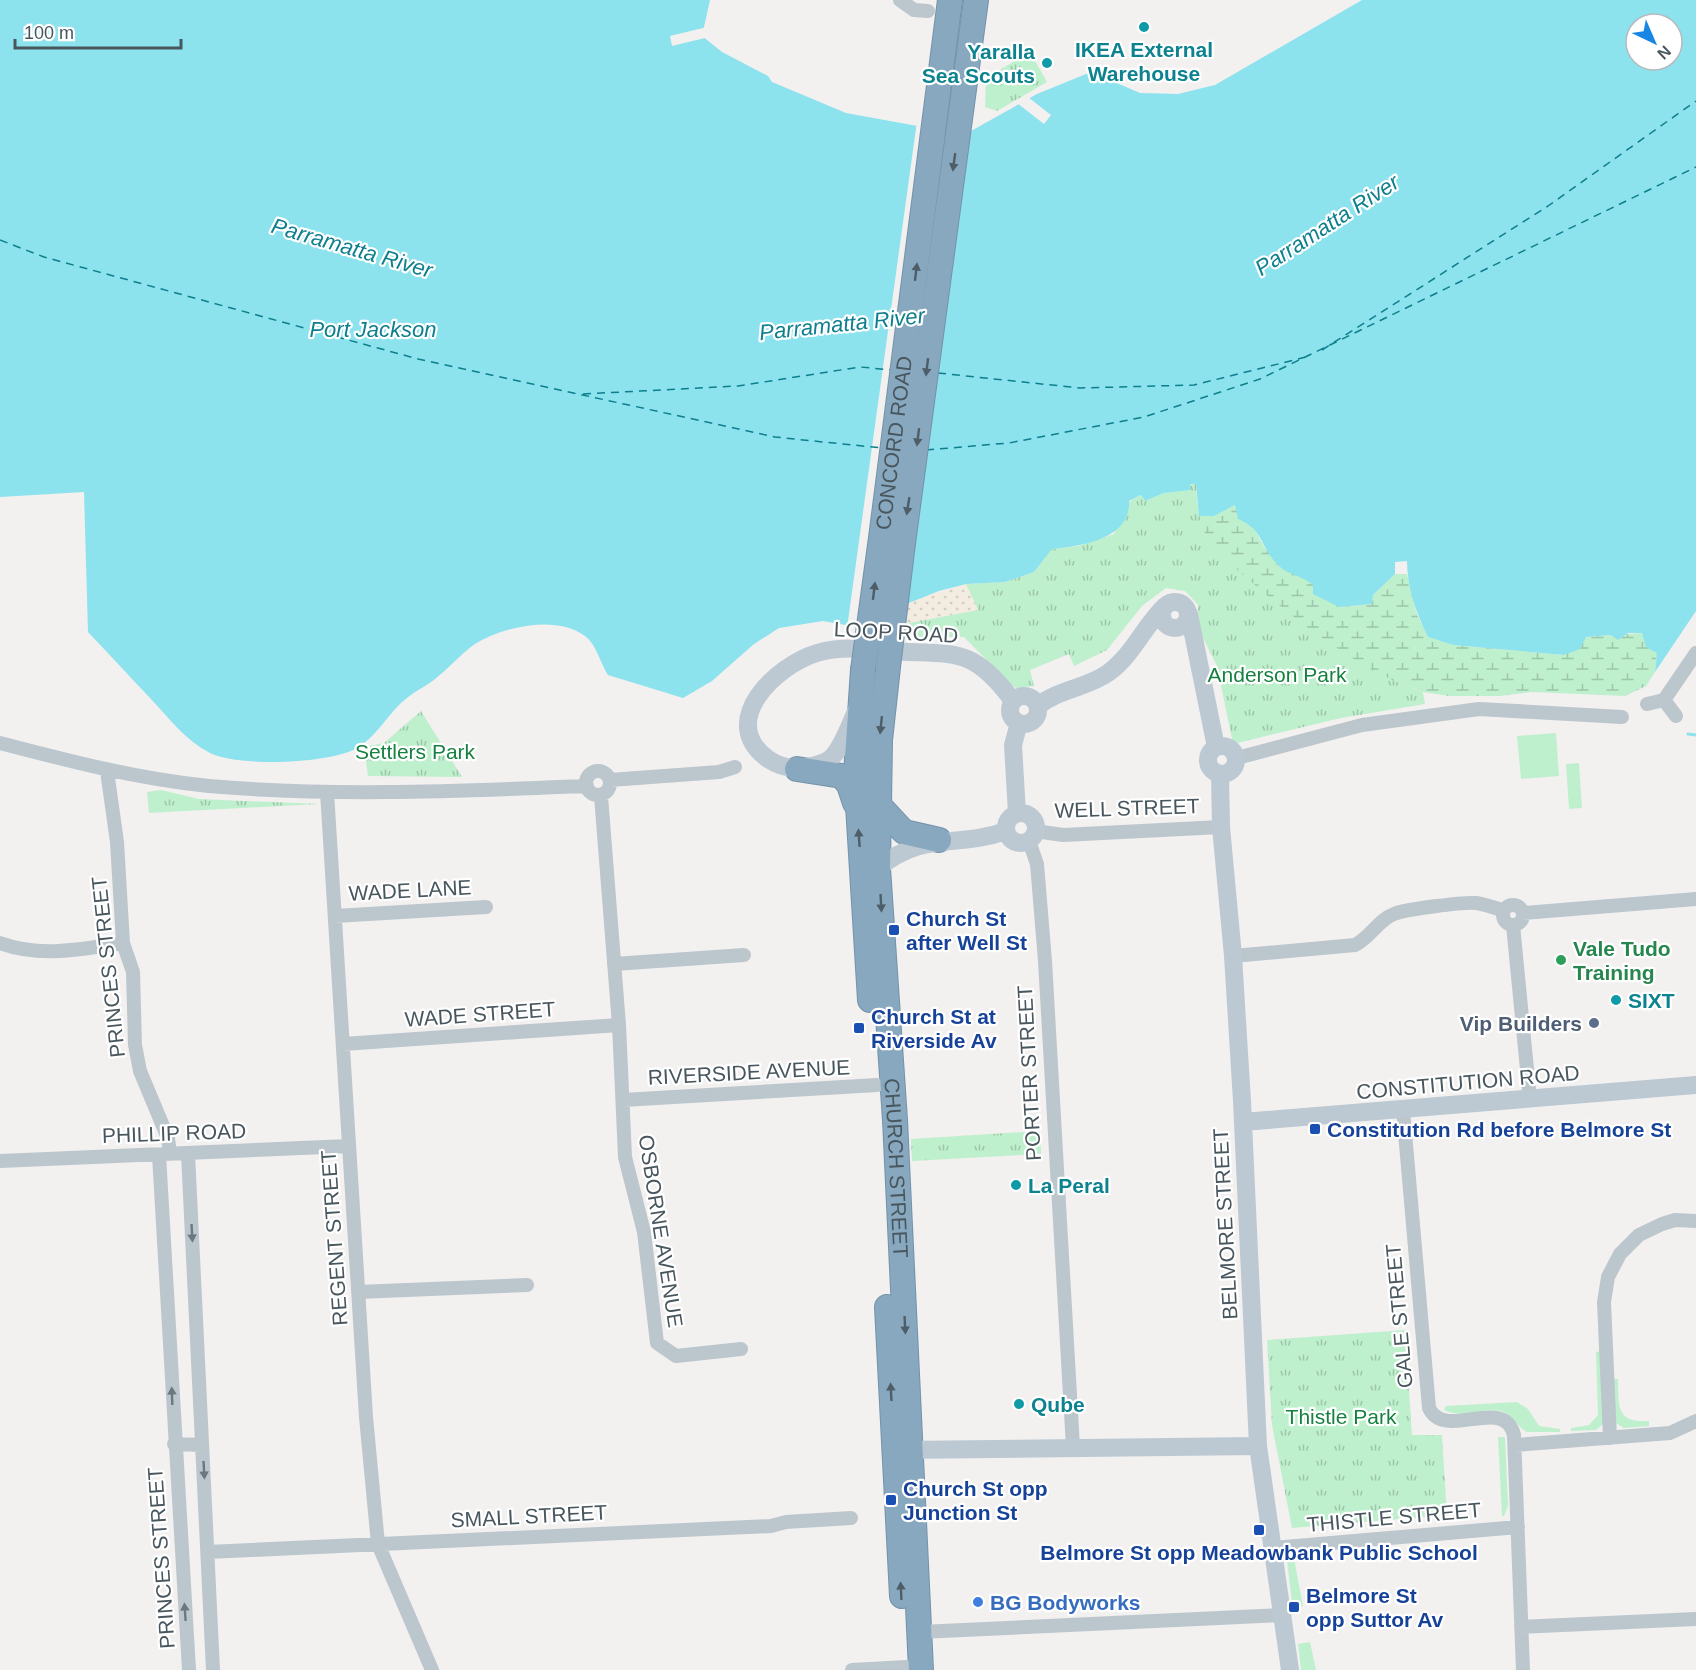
<svg xmlns="http://www.w3.org/2000/svg" width="1696" height="1670" font-family="Arial,sans-serif">
<style>
.grass{fill:#bff0cd}
.wetland{fill:url(#wetland-marsh)}
.sand{fill:url(#sand-dots)}
.park{fill:url(#park-tufts)}
.water{fill:#8ce2ed;fill-rule:evenodd}
.pier{fill:#f3f0f0}
.lines{fill:none;stroke-linecap:round;stroke-linejoin:round}
.stream{stroke:#8ce2ed;stroke-width:3}
.ferry{stroke:#0d7f8e;stroke-width:1.5;stroke-dasharray:8 6;stroke-linecap:butt}
.highway-casing{stroke:#7393ab;stroke-width:26}
.street{stroke:#bcc6cd;stroke-width:14}
.secondary{stroke:#bcc9d2;stroke-width:18}
.highway{stroke:#88a8bf;stroke-width:24}
.highway-bridge-casing{stroke:#7393ab;stroke-width:26;stroke-linecap:butt}
.highway-bridge{stroke:#88a8bf;stroke-width:24}
.oneway{fill:#4e5e68}
.oneway2{fill:#6b787f}
.culture-dot{fill:#0f9aa8;stroke:#fff;stroke-width:2}
.transit-dot{fill:#1a4fb4;stroke:#fff;stroke-width:2}
.leisure-dot{fill:#2e9e5b;stroke:#fff;stroke-width:2}
.service-dot{fill:#5c6f8a;stroke:#fff;stroke-width:2}
.shop-dot{fill:#3f7fe0;stroke:#fff;stroke-width:2}
.labels{text-anchor:middle;dominant-baseline:central;stroke-width:4.5;stroke-linejoin:round;paint-order:stroke}
.culture-label{font-size:21px;font-weight:bold;fill:#0d838f;stroke:#fff;text-anchor:start}
.street-label{font-size:21px;fill:#48565e;stroke:#fff}
.park-label{font-size:21px;fill:#178141;stroke:#fff}
.transit-label{font-size:21px;font-weight:bold;fill:#164399;stroke:#fff;text-anchor:start}
.leisure-label{font-size:21px;font-weight:bold;fill:#27864d;stroke:#fff;text-anchor:start}
.service-label{font-size:21px;font-weight:bold;fill:#4e5e75;stroke:#fff;text-anchor:end}
.shop-label{font-size:21px;font-weight:bold;fill:#366cbe;stroke:#fff;text-anchor:start}
.water-label{font-size:22px;font-style:italic;fill:#0d7f8e;stroke:#fff}
</style>
<defs>
<pattern id="wetland-marsh" width="20" height="14" patternUnits="userSpaceOnUse" patternTransform="scale(1.5)"><rect width="20" height="14" fill="#bff0cd"/><path d="M1 5h8M5 5V1M11 12h8M15 12V8" fill="none" stroke="#9dc5aa"/></pattern>
<pattern id="sand-dots" width="8" height="8" patternUnits="userSpaceOnUse" patternTransform="scale(1.5)"><rect width="8" height="8" fill="#f3ece1"/><path d="M2 2h.1M6 6h.1" fill="none" stroke="#d2ccc3" stroke-width="1.8" stroke-linecap="round"/></pattern>
<pattern id="park-tufts" width="24" height="20" patternUnits="userSpaceOnUse" patternTransform="scale(1.5)"><rect width="24" height="20" fill="#bff0cd"/><path d="M3 7l-1-3M5 7V3M7 7l1-3M15 17l-1-3M17 17v-4M19 17l1-3" fill="none" stroke="#9dc5aa"/></pattern>
</defs>
<rect width="100%" height="100%" fill="#f3f0f0"/>
<path class="grass" d="M1556 733 1559 776 1521 779 1517 736Z
M1579 763 1582 808 1569 809 1566 764Z
M1601 1351 1603 1424 1596 1430 1571 1431V1428L1589 1425 1598 1415 1596 1352Z
M1613 1379H1618C1619 1406 1615 1423 1649 1421V1426L1624 1428 1616 1423Z
M1517 1402 1528 1409 1539 1426 1560 1429V1432H1527C1517 1427 1513 1414 1501 1411 1483 1407 1461 1419 1444 1410L1446 1406Z
M1498 1437H1505L1508 1506 1504 1516H1502Z
M1293 1553 1303 1606 1296 1607V1603H1292L1287 1560Z
M1310 1642 1316 1670H1301L1298 1644Z"/>
<path class="wetland" d="M1235 505 1252 525 1265 548 1281 568 1307 579 1339 607 1372 604 1373 595 1395 574H1407L1417 615 1428 637 1453 645 1564 655 1586 637 1643 633 1657 653 1655 672 1646 686 1625 696 1532 692 1500 696H1449L1423 692 1395 682 1325 649 1204 541 1199 516H1214Z"/>
<path class="sand" d="M966 584 979 610 904 624 907 602Z"/>
<path class="park" d="M1030 52 1047 82 997 111 985 107 986 78Z
M1190 484H1196C1198 512 1199 532 1219 554 1276 604 1350 668 1423 692L1425 704 1341 718 1233 744 1217 666 1198 628V605L1185 591 1166 588 1142 606 1107 650 1074 666 1069 654 1030 670 1034 686 1016 688 1010 684 964 637H902L904 624 978 610 966 584 1005 582 1034 572 1052 549 1078 546 1114 534 1129 502 1141 495 1145 501 1164 493 1190 490Z
M421 711 462 777 368 776 364 747 384 743Z
M161 790 199 799 319 804 149 813 147 792Z
M1040 1131 1041 1154 912 1161 911 1139Z
M1405 1330 1412 1435H1442L1447 1515 1292 1528 1272 1425 1267 1340Z"/>
<path class="water" d="M0 0H710L702 36 722 52 768 76 772 82 846 113 945 131H971L1037 94 1091 72 1140 93 1178 94 1215 85 1362 0H1696V611L1655 672 1657 653 1646 647 1642 633H1628L1618 640 1611 635 1586 637 1580 649 1564 655 1453 645 1428 637C1416 613 1407 587 1407 561L1395 562V574L1373 595 1372 604 1339 607 1313 594V585C1303 576 1289 575 1280 567 1260 549 1265 530 1238 519L1235 505 1214 516H1199L1196 484H1190L1191 490 1164 493 1145 501 1141 495 1129 501C1131 540 1080 546 1052 549L1034 572 1005 582 966 584 939 591 851 626 823 621 779 628 754 644 712 681 683 698 608 675C600 663 597 645 585 636 556 614 500 627 472 646 459 656 448 669 435 679 425 687 411 693 401 703 386 717 376 737 357 748 329 764 239 767 210 753 185 740 169 718 150 698 129 676 109 654 88 632L84 492 0 497ZM1636 24H1672V60H1636Z"/>
<path class="pier" d="M707 27 705 35 709 37 672 46 670 36Z
M1028 97 1051 115 1044 124 1017 103Z
M917 121 944 127 872 626 851 629 847 628Z"/>
<g class="lines">
<path class="stream" d="M1688 734 1696 735"/>
<path class="ferry" d="M0 240 44 257 418 359 775 437 882 448
M1322 350 1548 206 1696 101
M938 373 1080 388 1194 385 1310 356
M583 394 738 386 860 367 892 370
M926 450 1009 443 1144 417 1260 379 1696 167"/>
<defs>
<g id="highway">
<path id="s1" d="M881 538 950 0"/>
<path d="M903 543 976 0"/>
<path id="s2" d="M888 667 880 740 878 868 895 1120 921 1670"/>
<path d="M863 670 856 773 870 1000"/>
<path d="M797 769 842 776 849 785 855 803"/>
<path d="M877 803 904 832 939 840"/>
<path d="M887 1307 902 1596"/>
</g>
</defs>
<use href="#highway" class="highway-casing"/>
<path class="street" d="M900 0 914 10 928 11
M1647 704 1664 700
M1676 716 1664 700 1696 653
M0 743C69 761 138 779 209 786 335 797 461 791 587 786
M1237 758 1362 725 1479 709 1622 717
M586 783a12 12 0 1 1 24 0a12 12 0 1 1-24 0Z
M107 771 117 842 123 943 133 972 135 1045 140 1071 168 1138 170 1154
M610 780 719 772 735 767
M327 792 366 1417 378 1544 432 1670
M601 796 619 1025 625 1157 644 1232 657 1343 676 1356 741 1349
M1035 831 1063 835 1221 827
M1029 841 1037 864 1045 961 1073 1447
M1503 915a10 10 0 1 1 20 0a10 10 0 1 1-20 0Z
M1523 913 1696 899
M335 916 486 907
M1513 925 1530 1100
M0 943C41 958 81 949 123 943
M1233 956 1355 945C1371 937 1378 920 1394 914 1405 909 1464 902 1476 903 1485 904 1494 908 1503 910
M614 964 744 955
M343 1044 619 1025
M623 1100 877 1085
M1403 1110 1429 1408C1445 1442 1504 1394 1514 1435L1523 1670
M188 1154 213 1670
M159 1155 189 1670
M0 1161 349 1146
M358 1292 527 1285
M1610 1438 1604 1302 1608 1277 1620 1254 1639 1235 1662 1224 1675 1220 1696 1221
M174 1444 202 1445
M1515 1445 1670 1433 1696 1421
M1273 1548 1518 1527
M208 1552 771 1526 786 1522 851 1518
M1521 1627 1696 1619
M920 1632 1283 1615
M852 1670 906 1667"/>
<path class="secondary" d="M1162 615a13 13 0 1 1 26 0a13 13 0 1 1-26 0Z
M1189 614 1216 747
M1010 710a14 14 0 1 1 28 0a14 14 0 1 1-28 0Z
M1038 706C1059 689 1087 688 1108 673 1133 655 1144 626 1165 606
M857 709C850 724 843 746 832 757 825 764 816 765 807 767 793 770 780 767 768 759 716 721 777 665 817 653 840 646 867 649 890 651 954 655 972 645 1013 701
M1208 760a14 14 0 1 1 28 0a14 14 0 1 1-28 0Z
M1220 774 1221 827 1233 956 1242 1101 1258 1446 1290 1670
M1017 813 1013 745 1019 723
M1006 828a15 15 0 1 1 30 0a15 15 0 1 1-30 0Z
M878 868C926 830 955 849 1006 831
M1243 1122 1696 1085
M900 1450 1258 1446"/>
<use href="#highway" class="highway"/>
<defs>
<path id="highway-bridge" d="M888 667 903 543
M863 670 881 538"/>
</defs>
<use href="#highway-bridge" class="highway-bridge-casing"/>
<use href="#highway-bridge" class="highway-bridge"/>
</g>
<defs><path id="oneway-solid" d="M-6-.8H1V-3.2L6.5 0L1 3.2V.8H-6Z" transform="scale(1.5)"/></defs>
<g class="oneway">
<use href="#oneway-solid" transform="translate(954 162) rotate(98)"/>
<use href="#oneway-solid" transform="translate(916 272) rotate(-83)"/>
<use href="#oneway-solid" transform="translate(927 367) rotate(97)"/>
<use href="#oneway-solid" transform="translate(918 437) rotate(97)"/>
<use href="#oneway-solid" transform="translate(908 506) rotate(99)"/>
<use href="#oneway-solid" transform="translate(874 591) rotate(-83)"/>
<use href="#oneway-solid" transform="translate(881 725) rotate(96)"/>
<use href="#oneway-solid" transform="translate(859 838) rotate(-94)"/>
<use href="#oneway-solid" transform="translate(881 903) rotate(87)"/>
<use href="#oneway-solid" transform="translate(905 1325) rotate(87)"/>
<use href="#oneway-solid" transform="translate(891 1392) rotate(-93)"/>
<use href="#oneway-solid" transform="translate(901 1591) rotate(-93)"/>
</g>
<g class="oneway2">
<use href="#oneway-solid" transform="translate(192 1233) rotate(87)"/>
<use href="#oneway-solid" transform="translate(172 1396) rotate(-92)"/>
<use href="#oneway-solid" transform="translate(204 1470) rotate(87)"/>
<use href="#oneway-solid" transform="translate(185 1612) rotate(-94)"/>
</g>
<g class="culture-dot">
<circle cx="1144" cy="27" r="6"/>
<circle cx="1047" cy="63" r="6"/>
<circle cx="1616" cy="1000" r="6"/>
<circle cx="1016" cy="1185" r="6"/>
<circle cx="1019" cy="1404" r="6"/>
</g>
<g class="transit-dot">
<rect x="888" y="924" width="12" height="12" rx="3"/>
<rect x="853" y="1022" width="12" height="12" rx="3"/>
<rect x="1309" y="1123" width="12" height="12" rx="3"/>
<rect x="885" y="1494" width="12" height="12" rx="3"/>
<rect x="1253" y="1524" width="12" height="12" rx="3"/>
<rect x="1288" y="1601" width="12" height="12" rx="3"/>
</g>
<circle class="leisure-dot" cx="1561" cy="960" r="6"/>
<circle class="service-dot" cx="1594" cy="1023" r="6"/>
<circle class="shop-dot" cx="978" cy="1602" r="6"/>
<g class="labels">
<g class="culture-label">
<text x="1144" y="49" text-anchor="middle">IKEA External<tspan x="1144" dy="24">Warehouse</tspan></text>
<text x="1035" y="51" text-anchor="end">Yaralla<tspan x="1035" dy="24">Sea Scouts</tspan></text>
<text x="1628" y="1000">SIXT</text>
<text x="1028" y="1185">La Peral</text>
<text x="1031" y="1404">Qube</text>
</g>
<g class="street-label">
<text stroke="none"><textPath href="#s1" startOffset="96">CONCORD ROAD</textPath></text>
<text transform="translate(896 632) rotate(3)">LOOP ROAD</text>
<text transform="translate(1127 808) rotate(-2)">WELL STREET</text>
<text transform="translate(410 890) rotate(-3)">WADE LANE</text>
<text transform="translate(108 967) rotate(-96)">PRINCES STREET</text>
<text transform="translate(480 1014) rotate(-4)">WADE STREET</text>
<text transform="translate(749 1072) rotate(-3)">RIVERSIDE AVENUE</text>
<text transform="translate(1029 1073) rotate(-93)">PORTER STREET</text>
<text transform="translate(1468 1082) rotate(-5)">CONSTITUTION ROAD</text>
<text transform="translate(174 1133) rotate(-2)">PHILLIP ROAD</text>
<text stroke="none"><textPath href="#s2" startOffset="502">CHURCH STREET</textPath></text>
<text transform="translate(1225 1224) rotate(-93)">BELMORE STREET</text>
<text transform="translate(661 1231) rotate(81)">OSBORNE AVENUE</text>
<text transform="translate(334 1238) rotate(-94)">REGENT STREET</text>
<text transform="translate(1399 1316) rotate(-95)">GALE STREET</text>
<text transform="translate(529 1516) rotate(-3)">SMALL STREET</text>
<text transform="translate(1394 1517) rotate(-5)">THISTLE STREET</text>
<text transform="translate(161 1558) rotate(-94)">PRINCES STREET</text>
</g>
<g class="park-label">
<text x="1277" y="674">Anderson Park</text>
<text x="415" y="751">Settlers Park</text>
<text x="1341" y="1416">Thistle Park</text>
</g>
<g class="transit-label">
<text x="906" y="918">Church St<tspan x="906" dy="24">after Well St</tspan></text>
<text x="871" y="1016">Church St at<tspan x="871" dy="24">Riverside Av</tspan></text>
<text x="1327" y="1129">Constitution Rd before Belmore St</text>
<text x="903" y="1488">Church St opp<tspan x="903" dy="24">Junction St</tspan></text>
<text x="1259" y="1552" text-anchor="middle">Belmore St opp Meadowbank Public School</text>
<text x="1306" y="1595">Belmore St<tspan x="1306" dy="24">opp Suttor Av</tspan></text>
</g>
<g class="leisure-label">
<text x="1573" y="948">Vale Tudo<tspan x="1573" dy="24">Training</tspan></text>
</g>
<g class="service-label">
<text x="1582" y="1023">Vip Builders</text>
</g>
<g class="shop-label">
<text x="990" y="1602">BG Bodyworks</text>
</g>
<g class="water-label">
<text transform="translate(1327 225) rotate(-33)">Parramatta River</text>
<text transform="translate(352 248) rotate(16)">Parramatta River</text>
<text transform="translate(842 324) rotate(-6)">Parramatta River</text>
<text x="373" y="329">Port Jackson</text>
</g>
</g>
<g transform="translate(1654 42) rotate(136)"><circle r="28" fill="#ffffff" stroke="#b6bbbf" stroke-width="1.5"/>
<path d="M0-4.5L10 22L0 15L-10 22Z" fill="#1886e4"/>
<text y="-9" font-size="16" font-weight="bold" text-anchor="middle" fill="#48565e">N</text>
</g>
<path d="M15 39v9h166v-9" fill="none" stroke="#48565e" stroke-width="3"/>
<text x="24" y="39" font-size="18" fill="#48565e" stroke="#ffffff" stroke-width="4.5" paint-order="stroke">100 m</text>
</svg>
